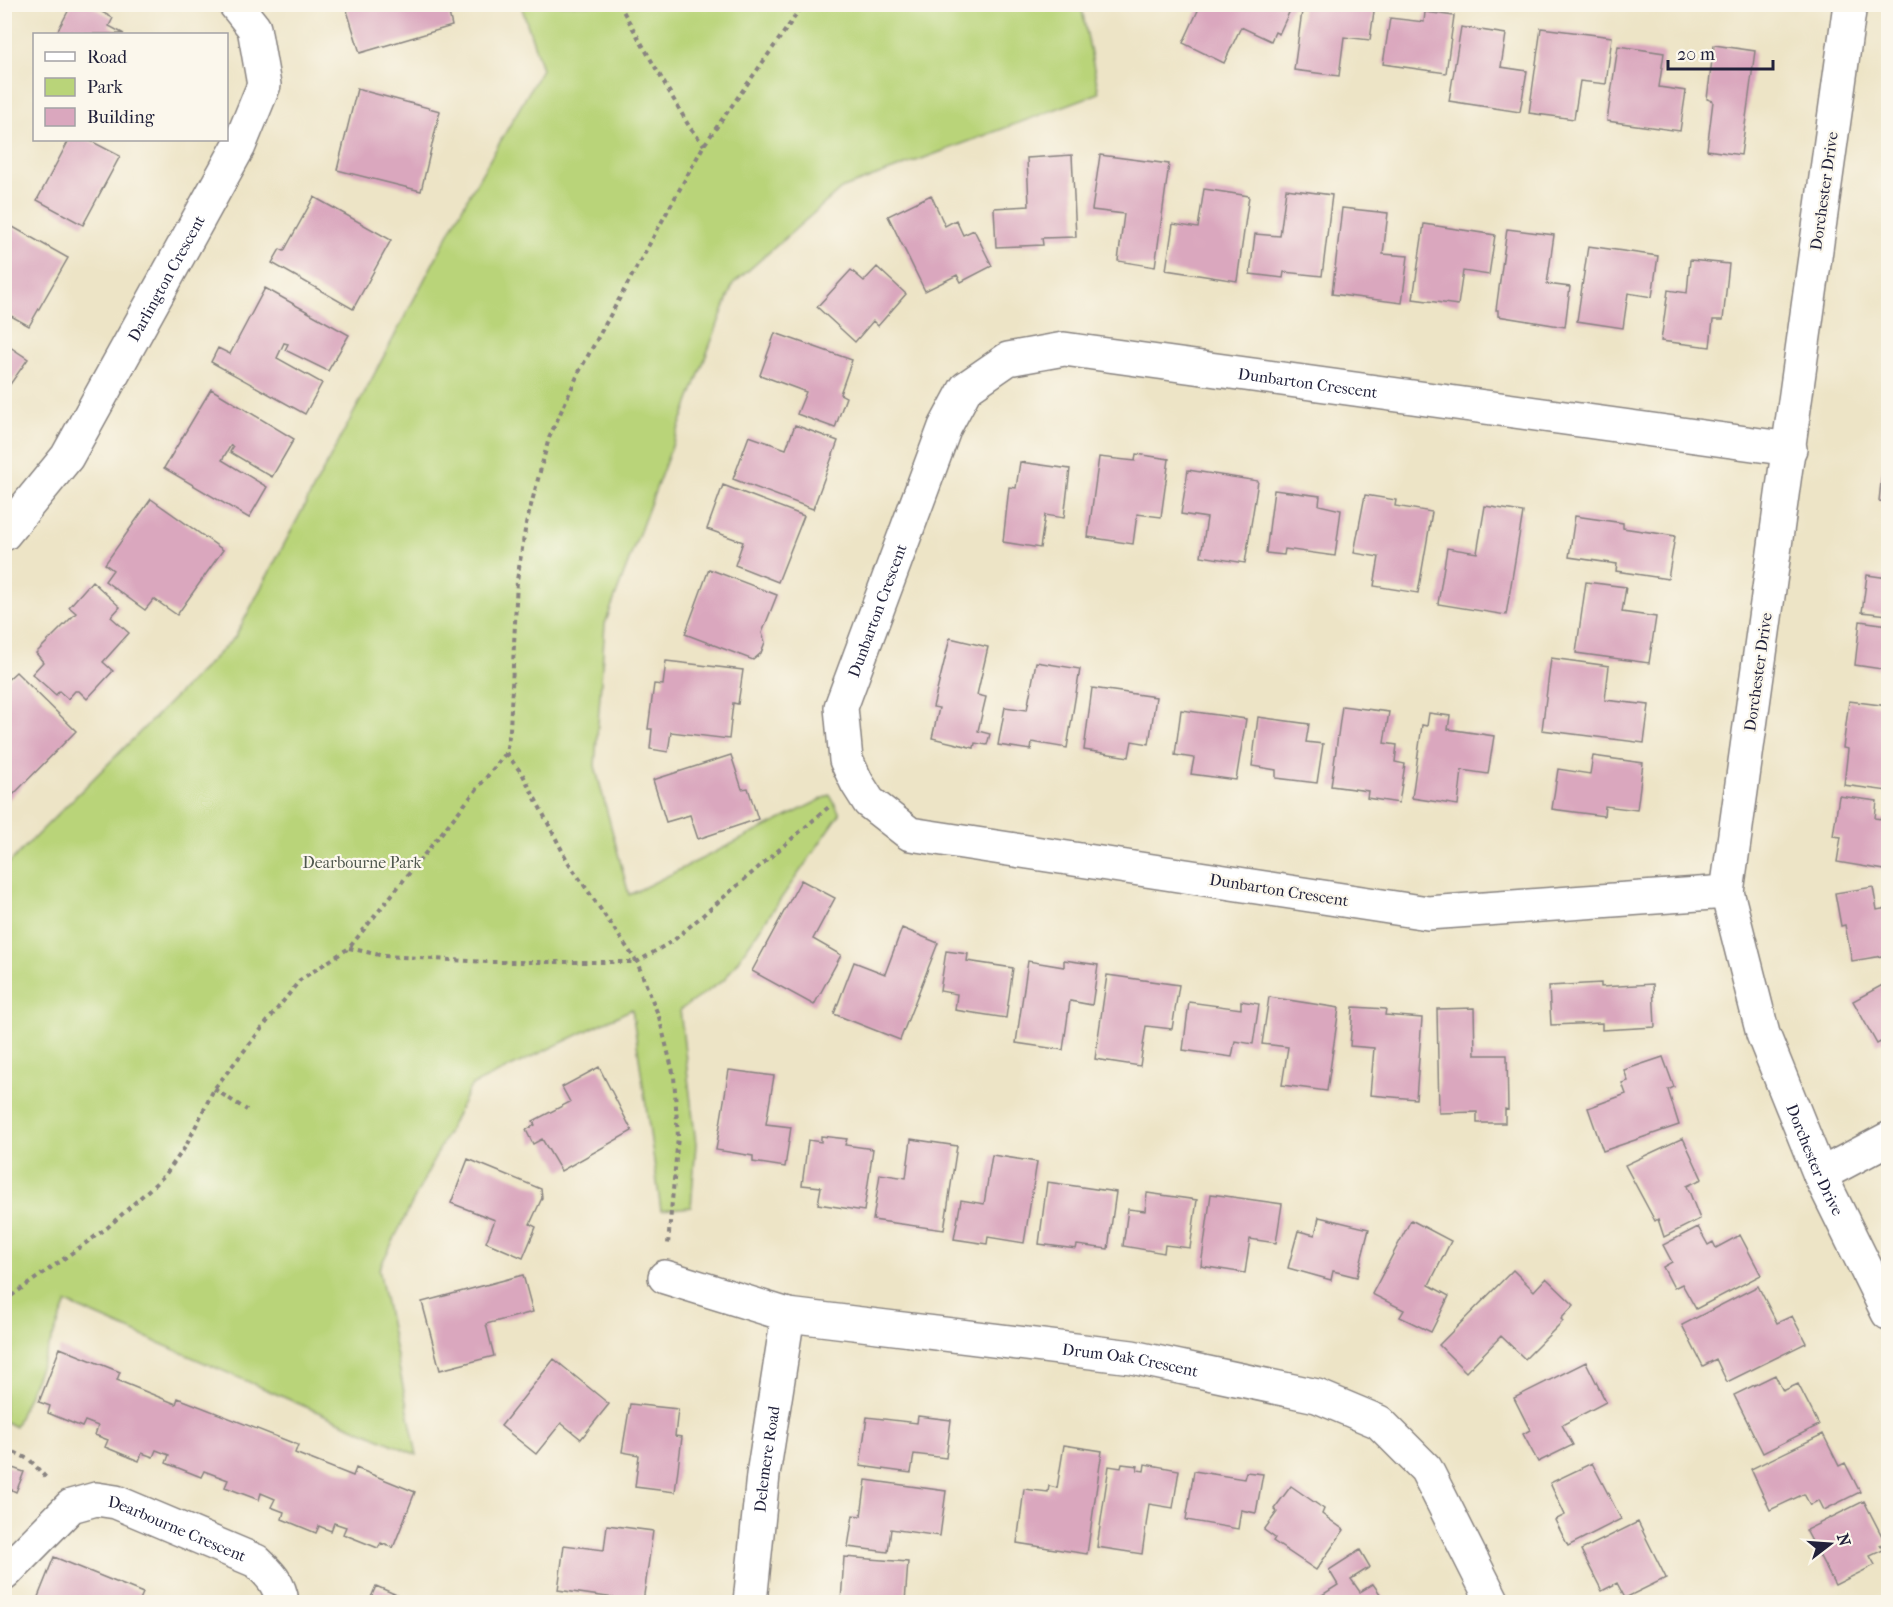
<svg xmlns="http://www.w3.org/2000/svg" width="1893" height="1607" font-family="'IM FELL French Canon',serif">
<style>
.green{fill:#b9d479;stroke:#6e7b5a;stroke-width:1.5}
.building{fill:#daa7be}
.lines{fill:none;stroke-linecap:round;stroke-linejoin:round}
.minor-casing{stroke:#888380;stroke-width:36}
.path{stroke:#888380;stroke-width:4;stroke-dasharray:4.5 4.5;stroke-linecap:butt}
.minor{stroke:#fff;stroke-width:33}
.labels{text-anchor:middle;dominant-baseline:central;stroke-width:4.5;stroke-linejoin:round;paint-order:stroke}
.street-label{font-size:16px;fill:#22223b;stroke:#fbf7ec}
.park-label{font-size:16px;fill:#4f574e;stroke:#fbf7ec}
</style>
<rect width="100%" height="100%" fill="#fbf7ec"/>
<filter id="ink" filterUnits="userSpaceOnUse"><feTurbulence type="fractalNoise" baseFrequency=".0167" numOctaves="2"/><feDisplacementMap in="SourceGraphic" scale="12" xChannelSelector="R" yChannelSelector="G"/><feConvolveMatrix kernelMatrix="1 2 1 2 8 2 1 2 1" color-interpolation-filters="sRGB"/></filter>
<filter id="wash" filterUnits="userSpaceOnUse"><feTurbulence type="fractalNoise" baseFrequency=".008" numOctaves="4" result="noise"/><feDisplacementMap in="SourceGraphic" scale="24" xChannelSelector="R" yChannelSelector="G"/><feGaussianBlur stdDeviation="1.35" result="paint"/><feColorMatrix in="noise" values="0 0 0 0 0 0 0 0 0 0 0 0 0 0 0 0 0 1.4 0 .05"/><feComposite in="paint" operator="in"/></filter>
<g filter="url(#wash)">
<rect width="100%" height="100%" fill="#ede4c6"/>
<path class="green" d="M521 5H1081L1099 93 841 189 733 284 605 624 595 766 629 895 830 795 840 814 725 979 680 1010 696 1144 691 1207 661 1210 632 1009 471 1086 379 1269 417 1455 67 1303 15 1427 4 1421 5 867 235 637 466 201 542 69Z"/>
<g id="blocks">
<path class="building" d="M72 4H87L113 18 109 26 124 34H56Z
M345 4H389L390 7 398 4H447L452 26 360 53Z
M1201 4H1293L1279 34 1275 32 1271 41 1241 27 1224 63 1183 43Z
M1303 4H1375L1370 40 1344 37 1339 76 1294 70Z
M1425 12 1454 16 1446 73 1383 64 1390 18 1424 22Z
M1461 27 1506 34 1501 67 1527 71 1520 112 1449 101Z
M1541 28 1612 37 1606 84 1580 81 1574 119 1529 113Z
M1714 45 1755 51 1741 155 1707 150 1713 101 1707 99Z
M1618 46 1664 53 1659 87 1686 91 1680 131 1607 121Z
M357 89 440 111 421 191 337 170Z
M69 140H89L120 156 83 225 37 200Z
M1072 155 1076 237 1042 238 1043 245 996 247 994 208 1029 206 1027 158Z
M1100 155 1169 164 1155 267 1118 261 1124 214 1092 210Z
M1204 189 1249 196 1237 281 1166 270 1173 224 1198 228Z
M1286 189 1332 195 1322 276 1284 272 1283 278 1250 274 1255 234 1280 236Z
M931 195 945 226 956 220 963 235 974 230 992 266 961 282 957 275 925 291 888 216Z
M314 197 391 240 353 309 272 263 280 249 284 251Z
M1342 208 1388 213 1383 254 1408 256 1402 303 1332 294Z
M4 222 68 258 29 326 4 312Z
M1424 224 1495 235 1489 275 1463 271 1458 305 1413 299Z
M1507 229 1554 235 1547 284 1570 287 1565 327 1498 316V310H1496Z
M1588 246 1658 256 1652 297 1628 293 1623 328 1577 321Z
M1690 260 1729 264 1723 320H1713L1710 347 1661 341 1668 290 1687 293Z
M877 267 906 294 878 326 873 321 855 342 817 307 851 270 864 281Z
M265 288 349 335 328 371 285 350 288 344 284 343 277 358 322 383 305 414 211 362 218 348 230 354Z
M775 333 852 360 840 394 846 397 835 428 797 414 806 392 760 375Z
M4 343 28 359 4 393Z
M211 389 294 439 272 477 230 452 233 447 231 445 222 460 267 487 249 518 164 468Z
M795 425 838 441 813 509 733 479 749 436 786 449Z
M1136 454 1169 459 1161 517 1137 514 1133 544 1088 537 1099 457 1135 461Z
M1020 462 1070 469 1064 518 1045 515 1040 548 1003 542 1009 487 1016 488Z
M1883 464 1888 465V502L1879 501Z
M1188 470 1258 481 1245 563 1201 556 1207 518 1181 514Z
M723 485 804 516 778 582 735 565 743 542 707 529Z
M1274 490 1320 496 1319 505 1341 510 1335 556 1285 549 1284 555 1266 553Z
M1365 495 1396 500 1395 506 1432 512 1418 593 1374 586 1379 557 1354 553Z
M151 499 223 550 177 615 154 599 145 610 105 581 113 570 105 564Z
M1485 506 1523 512 1506 615 1438 604 1447 548 1477 553Z
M1575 516 1623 523V528L1675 536 1668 579 1616 571 1617 564 1569 557Z
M709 569 777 595 762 633 765 642 761 653 753 660 685 634Z
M1867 575 1888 578V615L1862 612Z
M92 581 120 607 111 617 129 633 103 662 113 671 87 699 79 691H75L68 699 59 691 56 695 32 674 43 662 36 653 76 613 69 607Z
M1586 582 1626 587 1622 612 1656 617 1649 663 1576 653Z
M1860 621 1888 625V670L1855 665Z
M950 638 988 647 977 695 986 697 978 731 990 734 987 745 975 743 974 748 932 738 939 708 933 707Z
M1551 658 1609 666 1605 700 1649 705 1644 743 1542 730Z
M666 661 743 670 738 704 733 703 729 739 671 732 668 752 650 749 652 729H648L654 684 663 685Z
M1036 662 1080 669 1067 748 1032 742 1031 750 998 745 1005 707 1027 710Z
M16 672 76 731 4 804V683Z
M1092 688 1156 697 1149 744 1132 741 1129 757 1084 750Z
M1849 701 1888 706 1883 743 1888 744V791L1844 785 1848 749 1843 748Z
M1342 706 1389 712 1384 743 1397 745 1395 762 1405 764 1399 803 1367 798 1368 791 1331 786Z
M1181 710 1246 719 1236 780 1191 774 1194 758 1175 755Z
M1429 713 1450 716 1448 729 1494 736 1488 774 1462 770 1458 805 1412 798 1422 725 1427 726Z
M1258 717 1309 724 1306 742 1323 744 1317 783 1276 778V770L1252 766Z
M731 755 742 789 748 788 758 819 698 839 690 815 666 822 653 780Z
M1593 756 1643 763 1637 810 1605 806 1604 816 1552 809 1558 769 1590 774Z
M1839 796 1877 801 1875 818 1888 820 1885 870 1837 862 1841 837 1833 836Z
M801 880 835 898 813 939 841 955 814 1005 752 971Z
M1873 887 1877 910 1888 908V955L1852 961 1845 925 1841 926 1835 893Z
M902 928 938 943 900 1040 834 1014 854 962 885 974Z
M946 951 968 954 967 961 1013 968 1006 1018 955 1010 957 994 940 991Z
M1064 960 1098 965 1092 1005 1070 1001 1063 1050 1016 1043 1028 961 1064 967Z
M1107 975 1179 985 1172 1029 1146 1026 1140 1066 1095 1059Z
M1888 982V1038L1877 1044 1853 1001Z
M1601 983V987L1653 984 1655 1027 1602 1030V1023L1551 1025 1549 986Z
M1269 997 1339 1008 1327 1091 1282 1085 1288 1047 1262 1044Z
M1241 1001 1259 1004 1253 1044 1235 1041 1232 1057 1183 1050 1189 1002 1241 1009Z
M1353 1007 1386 1009 1385 1015 1422 1018 1416 1099 1370 1095 1374 1048 1350 1046Z
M1474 1008 1475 1055H1507L1508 1110 1505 1109V1123H1477V1112L1439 1113 1437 1009Z
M1663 1057 1674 1087 1668 1090 1679 1125 1603 1151 1588 1108 1626 1094 1622 1083 1628 1081 1624 1070Z
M599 1067 632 1131 561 1171 542 1139 533 1144 526 1130 535 1125 533 1121 570 1102 562 1087Z
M729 1070 774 1076 766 1124 791 1127 785 1167 753 1162V1156L716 1150Z
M821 1136 847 1139 845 1145 873 1149 864 1211 818 1204 821 1187 802 1185 808 1140 821 1142Z
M1683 1138 1702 1179 1687 1186 1700 1219 1664 1237 1658 1219 1655 1221 1625 1165Z
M911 1139 957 1146 944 1230 873 1220 880 1174 906 1178Z
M992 1155 1037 1162 1024 1243 988 1237 987 1244 954 1239 961 1200 984 1204Z
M468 1159 541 1189 542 1198 530 1224 536 1227 523 1258 486 1242 495 1220 451 1203Z
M1047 1182 1116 1192 1108 1249 1077 1245 1076 1249 1039 1244Z
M1147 1193 1197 1200 1190 1248 1165 1245 1164 1253 1123 1246 1128 1209 1145 1211Z
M1211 1194 1282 1204 1276 1243 1250 1239 1245 1273 1201 1266Z
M1319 1217 1369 1229 1357 1277 1333 1271 1331 1280 1288 1268 1298 1231 1315 1235Z
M1411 1220 1451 1241 1429 1285 1449 1296 1431 1332 1400 1317 1404 1310 1372 1294Z
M1698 1227 1708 1245 1713 1242 1716 1248 1740 1235 1761 1275 1696 1309 1682 1284 1674 1288 1663 1267 1672 1262 1663 1245Z
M1513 1270 1534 1291 1546 1278 1574 1305 1561 1319 1563 1321 1525 1359 1501 1336 1466 1372 1439 1345Z
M523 1275 533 1312 486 1324 494 1356 440 1370 422 1302Z
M1758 1286 1777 1323 1792 1316 1806 1343 1727 1382 1716 1359 1703 1366 1682 1325Z
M60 1348 120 1372 117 1380 176 1404 178 1398 298 1445 295 1453 353 1476 356 1468 415 1492 393 1548 381 1543 378 1548 343 1534 346 1527 334 1523 331 1531 319 1526 316 1533 282 1519 284 1512 271 1507 275 1499 261 1493 259 1500 225 1487 228 1480 204 1471 201 1477 166 1463 169 1455 156 1450 153 1457 142 1453 139 1461 105 1447 108 1440 95 1435 98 1426 85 1421 82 1427 48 1413 50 1406 39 1402Z
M554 1359 609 1404 581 1439 561 1423 536 1454 501 1426Z
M1586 1362 1606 1402 1562 1425 1573 1445 1538 1462 1523 1434 1530 1430 1514 1398Z
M1775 1375 1783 1391 1798 1384 1819 1425 1763 1453 1734 1395Z
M630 1404 678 1409 675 1436 682 1437 675 1492 635 1487 639 1455 622 1452Z
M918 1416 951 1420 946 1458 914 1454 911 1473 860 1466 867 1417 917 1423Z
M1823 1434 1839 1466 1845 1463 1860 1492 1824 1510 1819 1500 1810 1505 1804 1494 1770 1510 1751 1469Z
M1064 1445 1102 1451 1087 1554 1017 1543 1024 1489 1048 1492 1049 1486 1057 1488Z
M1592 1463 1621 1519 1568 1546 1555 1520 1565 1515 1550 1483Z
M1122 1464 1138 1466 1137 1470 1144 1471 1145 1464 1179 1470 1173 1508 1149 1504 1142 1554 1097 1547 1109 1466 1121 1468Z
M4 1465 24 1472 16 1492 10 1489 5 1502Z
M1194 1471 1244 1479 1246 1472 1263 1474 1256 1513 1241 1510 1238 1529 1186 1520Z
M866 1480 946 1491 940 1536 891 1529 888 1552 848 1547 853 1515 861 1516Z
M1291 1486 1324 1509 1322 1514 1344 1530 1316 1570 1273 1541 1275 1538 1264 1530 1277 1512 1274 1509Z
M1864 1501 1885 1542 1880 1545 1883 1550 1870 1556 1875 1565 1835 1585 1806 1530Z
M1638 1522 1666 1578 1625 1598 1617 1583 1602 1591 1581 1550Z
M607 1525 653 1531 643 1602 558 1590 564 1545 604 1550Z
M1360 1550 1370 1567 1351 1579 1360 1592 1373 1584 1386 1602H1311L1338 1585 1329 1570Z
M54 1557 143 1593 139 1602H36Z
M844 1557 908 1562 905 1602H841Z
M376 1586 413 1602H369Z"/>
</g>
</g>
<g filter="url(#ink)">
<use href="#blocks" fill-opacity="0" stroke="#888380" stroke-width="1.5"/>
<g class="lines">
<defs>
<g id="minor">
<path id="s1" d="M1850 4 1727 892 1763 1034 1820 1175 1888 1313"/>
<path id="s2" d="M4 534 67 457 239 146 264 85 254 28 235 4"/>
<path id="s3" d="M1727 892 1428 913 910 834 869 802 857 783 846 760 841 707 945 427 966 388 1008 359 1064 349 1790 449"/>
<path d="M1820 1175 1888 1139"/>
<path id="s4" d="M665 1277 788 1315 1132 1357 1317 1396 1379 1422 1426 1469 1493 1602"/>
<path id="s5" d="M4 1574 71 1506 96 1499 116 1502 256 1561C269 1573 280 1584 282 1602"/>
<path id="s6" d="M750 1602 763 1475 788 1315"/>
</g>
</defs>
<use href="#minor" class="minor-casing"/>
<path class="path" d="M619 4 690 128 704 145
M506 753 523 775 568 862 637 962 659 1017 674 1076 678 1137 668 1244
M349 948 384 956 486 962H637L674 940 831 805
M214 1089 247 1110
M4 1301 107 1228 165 1175 186 1146 214 1089 300 980 349 948 506 753 510 730 517 580 526 524 549 438 579 372 704 145 804 4
M4 1439 8 1449 30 1460 48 1480"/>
<use href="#minor" class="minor"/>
</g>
</g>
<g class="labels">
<g class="street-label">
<text transform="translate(1824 191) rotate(-82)">Dorchester Drive</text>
<text stroke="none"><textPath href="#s2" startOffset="304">Darlington Crescent</textPath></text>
<text stroke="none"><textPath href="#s3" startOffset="1674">Dunbarton Crescent</textPath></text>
<text stroke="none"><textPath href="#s3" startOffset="1080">Dunbarton Crescent</textPath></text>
<text transform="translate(1758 672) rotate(-82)">Dorchester Drive</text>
<text transform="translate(1279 890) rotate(9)">Dunbarton Crescent</text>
<text stroke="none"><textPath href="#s1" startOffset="1179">Dorchester Drive</textPath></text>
<text stroke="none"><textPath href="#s4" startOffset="474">Drum Oak Crescent</textPath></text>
<text stroke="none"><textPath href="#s6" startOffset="144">Delemere Road</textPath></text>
<text stroke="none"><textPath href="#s5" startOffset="208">Dearbourne Crescent</textPath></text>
</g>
<g class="park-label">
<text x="362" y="862">Dearbourne Park</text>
</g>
</g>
<rect width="1893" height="1607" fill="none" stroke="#fbf7ec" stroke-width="24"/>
<rect x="33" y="33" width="195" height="108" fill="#fbf7ec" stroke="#a4a2a5" stroke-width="1.5"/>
<rect x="45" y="52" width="30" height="9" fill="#ffffff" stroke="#a4a2a5" stroke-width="1.5"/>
<text x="87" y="63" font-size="18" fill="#22223b">Road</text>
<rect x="45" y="78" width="30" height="18" fill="#b9d479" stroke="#a4a2a5" stroke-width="1.5"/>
<text x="87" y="93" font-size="18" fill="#22223b">Park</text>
<rect x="45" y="108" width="30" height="18" fill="#daa7be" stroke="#a4a2a5" stroke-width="1.5"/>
<text x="87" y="123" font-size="18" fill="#22223b">Building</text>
<g transform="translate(1830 1544) rotate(73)" stroke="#fbf7ec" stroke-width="4.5" paint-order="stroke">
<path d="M0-4.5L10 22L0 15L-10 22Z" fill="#22223b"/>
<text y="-9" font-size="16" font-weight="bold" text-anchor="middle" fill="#22223b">N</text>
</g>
<path d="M1668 60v9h105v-9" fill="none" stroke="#22223b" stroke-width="3"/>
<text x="1677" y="60" font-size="18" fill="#22223b" stroke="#fbf7ec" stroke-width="4.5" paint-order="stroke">20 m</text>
</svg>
